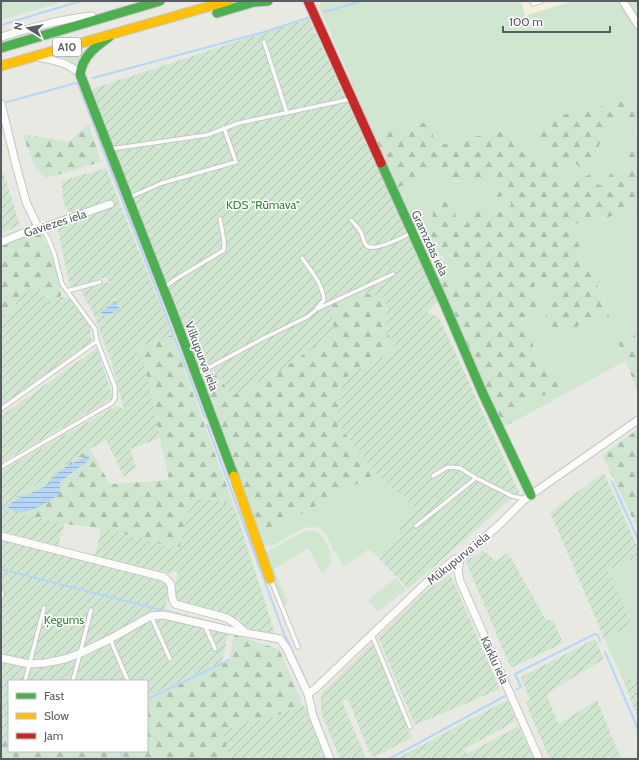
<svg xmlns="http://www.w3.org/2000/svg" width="639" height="760" font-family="Cabin,sans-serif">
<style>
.commercial{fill:#f4f1dc}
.grass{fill:#d1e6d0}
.forest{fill:url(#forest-firs)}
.garden{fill:url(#garden-furrows)}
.water{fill:url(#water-rules)}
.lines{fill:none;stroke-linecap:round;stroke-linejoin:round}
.stream{stroke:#b5d6f6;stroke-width:2}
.lane-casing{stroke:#c5c6c4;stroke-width:5.5}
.street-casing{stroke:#c5c6c4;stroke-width:9}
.fast-casing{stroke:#c6c6c5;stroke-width:11}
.slow-casing{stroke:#c6c6c5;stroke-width:11}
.jam-casing{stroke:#c6c6c5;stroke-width:11}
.lane{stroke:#fcfcfb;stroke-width:3.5}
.street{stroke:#fcfcfb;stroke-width:7}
.fast{stroke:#4caf50;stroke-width:9}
.slow{stroke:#ffc107;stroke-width:9}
.jam{stroke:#c62828;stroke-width:9}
.labels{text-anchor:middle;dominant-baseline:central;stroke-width:3;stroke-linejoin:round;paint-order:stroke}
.shield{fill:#fff;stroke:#8b8d91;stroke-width:1}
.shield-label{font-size:11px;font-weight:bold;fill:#595c62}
.park-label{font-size:12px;fill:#36843f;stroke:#fff}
.street-label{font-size:12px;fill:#595c62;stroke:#fff}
</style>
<defs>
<pattern id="forest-firs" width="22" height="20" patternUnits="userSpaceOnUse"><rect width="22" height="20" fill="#d1e6d0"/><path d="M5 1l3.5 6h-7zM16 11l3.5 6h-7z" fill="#adbeac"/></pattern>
<pattern id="garden-furrows" width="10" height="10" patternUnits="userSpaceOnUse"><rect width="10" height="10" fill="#d1e6d0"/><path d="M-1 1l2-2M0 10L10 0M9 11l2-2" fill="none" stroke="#adbeac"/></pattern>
<pattern id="water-rules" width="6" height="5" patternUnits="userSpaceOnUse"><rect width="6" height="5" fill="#b5d6f6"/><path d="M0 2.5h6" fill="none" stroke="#96b1cb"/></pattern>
</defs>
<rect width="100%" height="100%" fill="#e9e9e4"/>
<path class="commercial" d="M519 1H578L527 17 523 14Z"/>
<path class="grass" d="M1 1H66L1 20Z
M324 1H521L525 16 572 1H621L638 30V98L542 121 550 164C535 165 525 149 518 139V126L436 146 372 137 357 101 358 100 347 77 349 75 319 7 321 6 320 2Z
M86 50 77 64 74 65 62 57Z
M620 117 632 133 638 129V139L627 140 623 148C627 161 630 162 620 172L611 173 604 185H599L596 181 578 180 571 186 564 181C562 169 559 162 571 155L575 163 596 155 607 126 614 118Z
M429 170 444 173 454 182 464 181 481 185 490 181 494 183 493 188 487 194V199C495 202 498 198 504 194H509L511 204 508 213 504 214 496 209 463 227C454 223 456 215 455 207 450 202 441 199 434 202L436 249C454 254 455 260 462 276L461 280H456L447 276H435L396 189 405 184 419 181Z
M638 211V335L635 334 629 342 622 341 615 331 625 361 638 359V378L629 369 625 361 519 419 517 408 522 400 531 396 549 366 539 365 536 363 531 335 522 331 519 322 522 319 531 316 540 305 533 293 535 285 538 281H543L547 289 546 317 550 330H571L576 328 586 318 611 321 589 260 583 261 563 230 560 228 567 223H572L592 224 616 214Z
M376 474 417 509 400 526V536L377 556 369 549 343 567 336 551 334 552C331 546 328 537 324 532 307 513 280 551 263 545L260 538 265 537 270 530Z
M305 531C322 528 325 541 331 554L329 555 331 559V564L322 573 308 548 274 569 288 603 283 606 264 553Z
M638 557V677L624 682 604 638 632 626 608 570Z
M396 578 406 590 377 612 368 600Z"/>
<path class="forest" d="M627 1H638V18Z
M638 98V129L632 133 620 118H614C612 120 609 123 608 125 599 139 599 161 581 168L575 163 571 156C559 162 562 169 564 181L571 186 578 180 591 174 595 176 596 181 599 185H604L611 173 620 172C633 159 623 158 624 143L627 140 638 139V211L616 214 592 224 572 223H567L560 228 563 230 569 228C576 234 582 249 580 257L583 261 589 260 593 261 602 280 597 284 611 321 586 318 576 328 571 330H550L546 317 547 289 543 281H538L535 285 533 293 540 305C536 318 526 314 519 322L522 331 531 334 536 362 539 365 549 366 557 370C557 374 559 379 559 383 558 392 542 396 535 398L531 396 522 400 517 408 519 419 503 427 435 276H447L456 280H460L462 276C459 269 456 259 450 254 445 250 436 251 433 246 428 237 434 212 434 202 441 199 450 202 455 207 456 215 454 223 463 227L466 224 470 216C484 209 489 205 504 214L508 213 511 204 509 194H504C498 198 495 202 487 199V194L493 188 494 183 490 181 481 185C476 184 471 182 466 181 457 180 449 183 444 173L429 170 419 181 405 184 396 189 372 137 429 121 436 146 519 126 518 139C525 149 535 165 550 164L548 151 535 140 541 120Z
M89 124 101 162 46 178 36 169 22 134 68 142Z
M39 232C51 250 59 274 61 296L48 304 14 308 1 318V243Z
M371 293 386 297 387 332 396 347 385 356 337 423 376 474 270 530 263 538H260L203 381 219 373 230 397 279 371 334 333 328 304 351 295Z
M614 330 622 341 629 342 635 334 638 335V359L625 361Z
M172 335 235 509 221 501 179 549 101 528 64 524 8 511 10 501 90 449 110 484 169 480 144 365 134 349Z
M629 369 638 378V394Z
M638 429V530L602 455Z
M234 635 279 649 303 705 271 718 245 722 226 759H1V741L9 742V751H147V699L229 661Z"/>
<path class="garden" d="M309 18 438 301 427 313 439 317 519 492 408 589 377 556 400 536V526L417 509 376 474 337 423 343 379 385 356 396 347 387 332 386 297C361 291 351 294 329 304L335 333 279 371 230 397 219 373 203 381 92 89Z
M1 165 20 225 1 234Z
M106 168 172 335 134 349 144 364 160 438 130 449 136 467 124 477 106 440 88 450 10 501 8 511 64 524 58 546 1 531V471L116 406 124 409 111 361 94 315 81 291 109 282 106 277 70 287 57 226 74 220 63 202 62 181Z
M39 288 48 304 61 296 71 300 90 327 92 341 1 406V318L14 308 20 294Z
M97 348 113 398 1 463V416Z
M604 473 638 548V557L608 570 632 626 604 638 550 512Z
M191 498 221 501 235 509 276 636 247 630 239 619 177 602 174 593 178 573 175 571 171 574 95 556 101 528 179 549Z
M1 537 162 579 169 588 165 609 230 626 222 662 147 697V681H9V740H1Z
M483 550 495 561 508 553 546 620H553L563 643 511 668 466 562Z
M450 574 500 689 415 725 378 637 422 594Z
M595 639 604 659 546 694 559 724 597 700 621 759H550L526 704 530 700 521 677Z
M373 642 412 738 374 757 370 754 348 699 342 701 366 759H340L321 712V694Z
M638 677V719L624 682Z
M507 700 516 721 464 749 467 754 518 726 534 759H396Z
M303 705 306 709 326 759H226L228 754 223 732 245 722 271 718Z"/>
<path class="water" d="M115 301 120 310 104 316 101 312Z
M88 455 90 459 60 482V491L57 496C44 504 23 519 9 509L8 505 24 495 25 496 50 484 51 478 64 468Z"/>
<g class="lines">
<path class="stream" d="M324 12 362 1
M1 25 81 1
M93 78 264 32 310 17V18
M7 102 76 83 78 84 205 418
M207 425 283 631 307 683
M612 482 638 539
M1 507 4 508
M1 569 184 616
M605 652 638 729
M516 690 521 687 515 674 595 634 598 635 600 641
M147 699 229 660
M1 741 9 742
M121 751 122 759
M389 759 505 696"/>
<defs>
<path id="lane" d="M532 1 533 4 542 1
M264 42 287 113
M111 149 207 135 239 123 351 99
M130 197 162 183 236 162 224 128
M351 220C355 224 360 229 362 235 363 239 364 243 367 246 375 252 403 237 411 233
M302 258C312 272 322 283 324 300L317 308
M165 287 174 280 224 250V241L220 219
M67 291 100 282
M197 374 262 339 307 317 317 309 393 274
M1 409 97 341
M1 467 112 403 115 398V387L97 341 95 329 62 284 54 253 48 238 43 230 40 228
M433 476 448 467 460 468 476 478 512 496 525 499
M416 526 476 478
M271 580 298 647
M1 597 2 593
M151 616 170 659
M205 626 215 649
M372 635 410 727
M110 639 128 681
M25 681 44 608
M73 681 91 610"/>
<path id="street" d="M623 1 638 25
M1 37C31 28 60 19 92 16
M38 57C55 61 67 62 80 74
M1 103 15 161 26 202 38 227
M1 242 38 227 48 226 110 204
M1 536 163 577C178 586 167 592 175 604L227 618 236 624 245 632
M460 559 458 571 460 581 539 759
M1 658 30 664 45 663 65 659 81 653 110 639 151 616 164 615 229 630 275 638 280 639 287 649 308 694 313 716 330 759
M308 694 316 688 432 577 455 559H460L499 525 525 499 638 420"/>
<path id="fast" d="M217 13 254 2 268 1
M109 37C95 47 83 56 80 74L178 326 234 476
M1 48 160 1
M381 163 444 303 483 394 531 495"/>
<path id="slow" d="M1 66 228 1
M234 476 270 579"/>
<path id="jam" d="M308 1 381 163"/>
</defs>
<use href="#lane" class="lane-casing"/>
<use href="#street" class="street-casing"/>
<use href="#fast" class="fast-casing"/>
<use href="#slow" class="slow-casing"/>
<use href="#jam" class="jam-casing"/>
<use href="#lane" class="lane"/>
<use href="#street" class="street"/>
<use href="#fast" class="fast"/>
<use href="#slow" class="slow"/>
<use href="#jam" class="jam"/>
</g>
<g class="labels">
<rect class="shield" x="53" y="38" width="28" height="18" rx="3"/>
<g class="shield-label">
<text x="67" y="47">A10</text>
</g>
<g class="park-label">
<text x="263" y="204">KDS "Rūmava"</text>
<text x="64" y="619">Ķegums</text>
</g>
<g class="street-label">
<text transform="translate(55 223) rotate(-18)">Gaviezes iela</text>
<text transform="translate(430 243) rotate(65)">Gramzdas iela</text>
<text transform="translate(202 356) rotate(69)">Vilkupurva iela</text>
<text transform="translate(458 558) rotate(-39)">Mūkupurva iela</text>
<text transform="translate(495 660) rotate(65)">Kārklu iela</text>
</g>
</g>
<rect width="639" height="760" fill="none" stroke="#595c62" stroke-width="4"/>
<rect x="8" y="680" width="140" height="72" fill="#ffffff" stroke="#bdbec0"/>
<rect x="16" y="693" width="20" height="6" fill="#4caf50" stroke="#bdbec0"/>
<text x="44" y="700" font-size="12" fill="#595c62">Fast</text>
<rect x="16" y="713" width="20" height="6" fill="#ffc107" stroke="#bdbec0"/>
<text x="44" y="720" font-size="12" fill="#595c62">Slow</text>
<rect x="16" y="733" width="20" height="6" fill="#c62828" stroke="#bdbec0"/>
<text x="44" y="740" font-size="12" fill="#595c62">Jam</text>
<g transform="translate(28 28) rotate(281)" stroke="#ffffff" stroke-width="3" paint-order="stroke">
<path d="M0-3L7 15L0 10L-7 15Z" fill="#595c62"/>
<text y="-6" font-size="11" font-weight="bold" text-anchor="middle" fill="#595c62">N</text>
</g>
<path d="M503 26v6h107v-6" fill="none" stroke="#595c62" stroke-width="2"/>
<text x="509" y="26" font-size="12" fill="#595c62" stroke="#ffffff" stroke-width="3" paint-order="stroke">100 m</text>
</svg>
